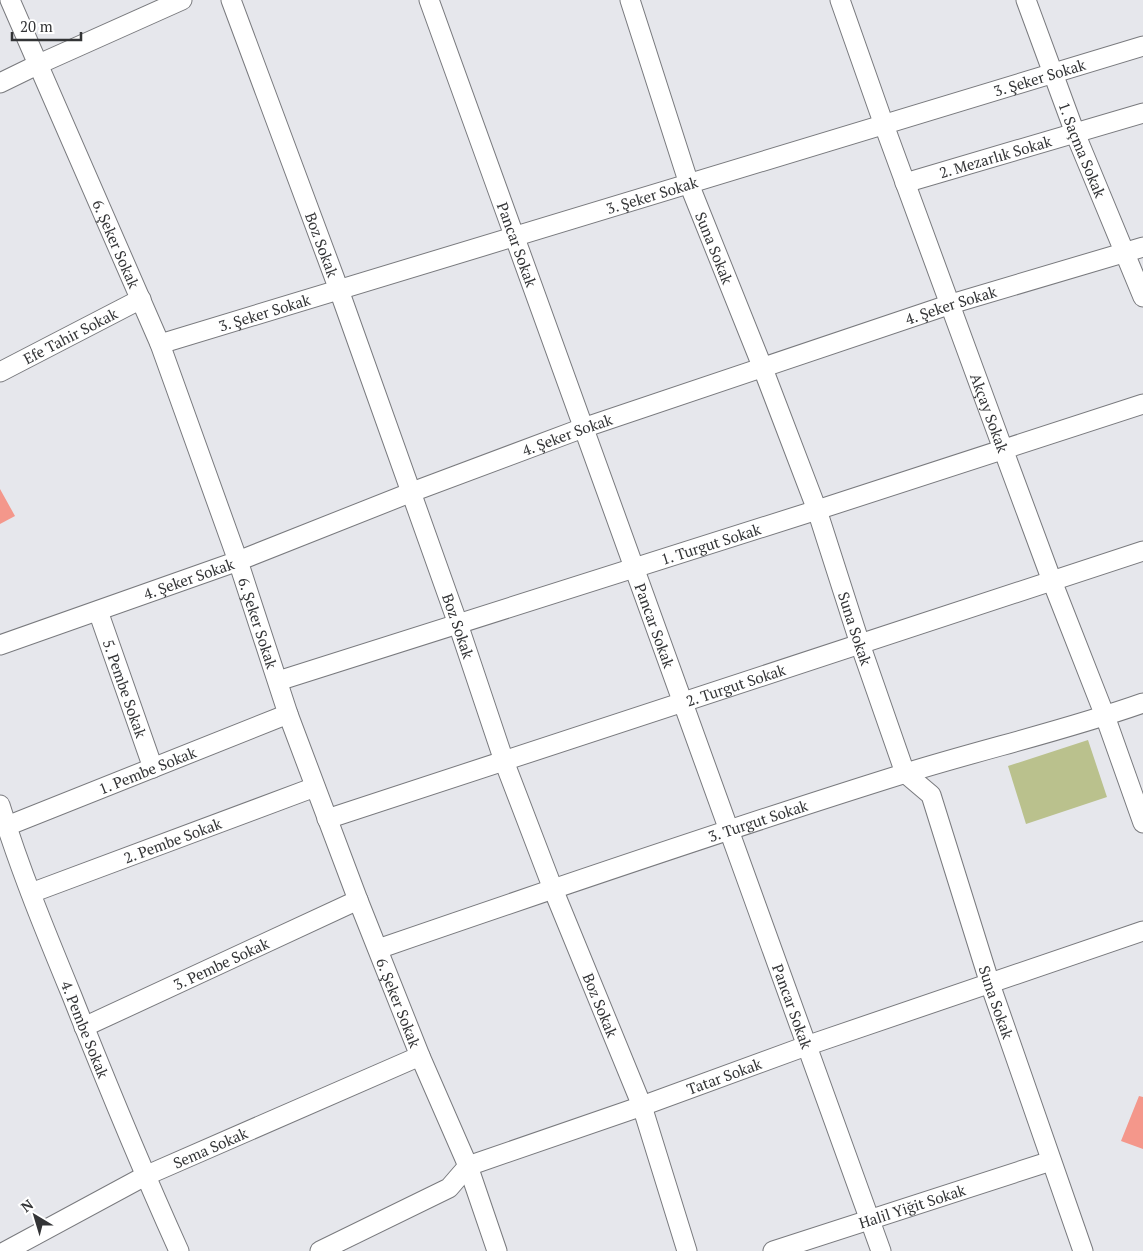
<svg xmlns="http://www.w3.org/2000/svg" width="1143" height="1251" font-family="'PT Serif',serif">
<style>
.green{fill:#bac18d}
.building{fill:#f4978b}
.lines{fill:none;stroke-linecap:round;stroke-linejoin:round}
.minor-casing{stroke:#797a7e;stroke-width:21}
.minor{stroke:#fff;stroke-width:19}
.labels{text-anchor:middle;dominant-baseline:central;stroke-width:4;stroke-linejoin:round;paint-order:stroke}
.street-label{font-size:15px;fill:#333436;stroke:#fff}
</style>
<rect width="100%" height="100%" fill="#e6e7ec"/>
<path class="green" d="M1088 740 1107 797 1026 824 1008 766Z"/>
<path class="building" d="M0 489 15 516 0 524Z
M1139 1096 1143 1097V1149L1121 1141Z"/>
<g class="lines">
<defs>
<g id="minor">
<path id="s1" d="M10 0 160 344 238 561 288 714 358 900 420 1056 468 1166 497 1251"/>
<path id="s2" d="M231 0 339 290 458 624 504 761 553 889 642 1106 687 1251"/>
<path id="s3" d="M429 0 881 1251"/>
<path id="s4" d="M630 0 689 184 762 366 817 510 860 644 905 773 931 795 990 984 1083 1251"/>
<path id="s5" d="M840 0 884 125 1003 449 1052 581 1105 716 1143 823"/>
<path id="s6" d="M1026 0 1075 133 1143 297"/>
<path d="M0 83 39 64 182 0"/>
<path id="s7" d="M905 183 1143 113"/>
<path id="s8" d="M160 344 1143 46"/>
<path id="s9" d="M0 372 141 299"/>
<path id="s10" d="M98 611 153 768"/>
<path id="s11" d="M0 645 238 561 412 492 583 428 951 304 1143 247"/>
<path id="s12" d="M278 681 817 510 1143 404"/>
<path id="s13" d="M0 805C20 870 46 933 72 996 106 1082 141 1167 179 1251"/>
<path id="s14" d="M327 819 1143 551"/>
<path id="s15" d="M7 826 288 714"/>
<path id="s16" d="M31 893 315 787"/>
<path id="s17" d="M378 949C552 889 727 829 903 774 983 749 1064 731 1143 703"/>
<path id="s18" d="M84 1027 358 900"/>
<path id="s19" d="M6 1251 145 1176 420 1056"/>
<path id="s20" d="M320 1251 449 1188 468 1166 642 1106 806 1046 1143 931"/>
<path id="s21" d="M773 1251 1051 1161"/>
</g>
</defs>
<use href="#minor" class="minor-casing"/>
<use href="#minor" class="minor"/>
</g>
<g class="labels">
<g class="street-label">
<text stroke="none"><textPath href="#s8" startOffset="919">3. Şeker Sokak</textPath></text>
<text stroke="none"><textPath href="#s6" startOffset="160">1. Saçma Sokak</textPath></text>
<text stroke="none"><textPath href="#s7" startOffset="94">2. Mezarlık Sokak</textPath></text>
<text stroke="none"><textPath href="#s8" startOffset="514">3. Şeker Sokak</textPath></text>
<text stroke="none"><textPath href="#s1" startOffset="266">6. Şeker Sokak</textPath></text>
<text stroke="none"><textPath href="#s2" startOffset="261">Boz Sokak</textPath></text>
<text stroke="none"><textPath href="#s3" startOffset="260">Pancar Sokak</textPath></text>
<text stroke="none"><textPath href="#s4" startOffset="262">Suna Sokak</textPath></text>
<text stroke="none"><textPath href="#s11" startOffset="1010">4. Şeker Sokak</textPath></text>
<text stroke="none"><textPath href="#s8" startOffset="109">3. Şeker Sokak</textPath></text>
<text stroke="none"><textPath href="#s9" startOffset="79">Efe Tahir Sokak</textPath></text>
<text stroke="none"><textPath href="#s5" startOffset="439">Akçay Sokak</textPath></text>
<text stroke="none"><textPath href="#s11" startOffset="605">4. Şeker Sokak</textPath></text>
<text stroke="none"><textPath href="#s12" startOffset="454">1. Turgut Sokak</textPath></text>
<text stroke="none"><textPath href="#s11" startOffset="200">4. Şeker Sokak</textPath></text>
<text stroke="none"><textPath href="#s1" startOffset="671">6. Şeker Sokak</textPath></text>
<text stroke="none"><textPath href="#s2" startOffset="666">Boz Sokak</textPath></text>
<text stroke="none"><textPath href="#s3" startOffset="665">Pancar Sokak</textPath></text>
<text stroke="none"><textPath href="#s4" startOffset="668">Suna Sokak</textPath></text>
<text stroke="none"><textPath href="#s14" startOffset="430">2. Turgut Sokak</textPath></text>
<text stroke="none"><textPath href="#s10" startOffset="82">5. Pembe Sokak</textPath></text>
<text stroke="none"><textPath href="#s15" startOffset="151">1. Pembe Sokak</textPath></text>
<text stroke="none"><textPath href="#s17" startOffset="401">3. Turgut Sokak</textPath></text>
<text stroke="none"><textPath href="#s16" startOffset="151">2. Pembe Sokak</textPath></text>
<text stroke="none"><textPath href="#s18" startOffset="151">3. Pembe Sokak</textPath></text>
<text stroke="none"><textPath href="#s1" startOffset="1076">6. Şeker Sokak</textPath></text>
<text stroke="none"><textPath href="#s4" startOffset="1072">Suna Sokak</textPath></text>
<text stroke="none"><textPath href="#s2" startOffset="1071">Boz Sokak</textPath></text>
<text stroke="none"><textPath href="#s3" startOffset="1070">Pancar Sokak</textPath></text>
<text stroke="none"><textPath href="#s13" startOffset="240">4. Pembe Sokak</textPath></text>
<text stroke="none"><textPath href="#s20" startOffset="444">Tatar Sokak</textPath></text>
<text stroke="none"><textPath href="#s19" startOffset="229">Sema Sokak</textPath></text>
<text stroke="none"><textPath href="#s21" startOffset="146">Halil Yiğit Sokak</textPath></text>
</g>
</g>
<g transform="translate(35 1216) rotate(322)" stroke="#ffffff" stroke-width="4" paint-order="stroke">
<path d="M0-4L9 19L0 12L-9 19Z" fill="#333436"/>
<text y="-8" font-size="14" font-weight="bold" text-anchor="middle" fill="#333436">N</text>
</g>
<path d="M12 32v8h69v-8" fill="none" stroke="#333436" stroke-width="2.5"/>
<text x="20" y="32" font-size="15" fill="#333436" stroke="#ffffff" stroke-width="4" paint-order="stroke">20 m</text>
</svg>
